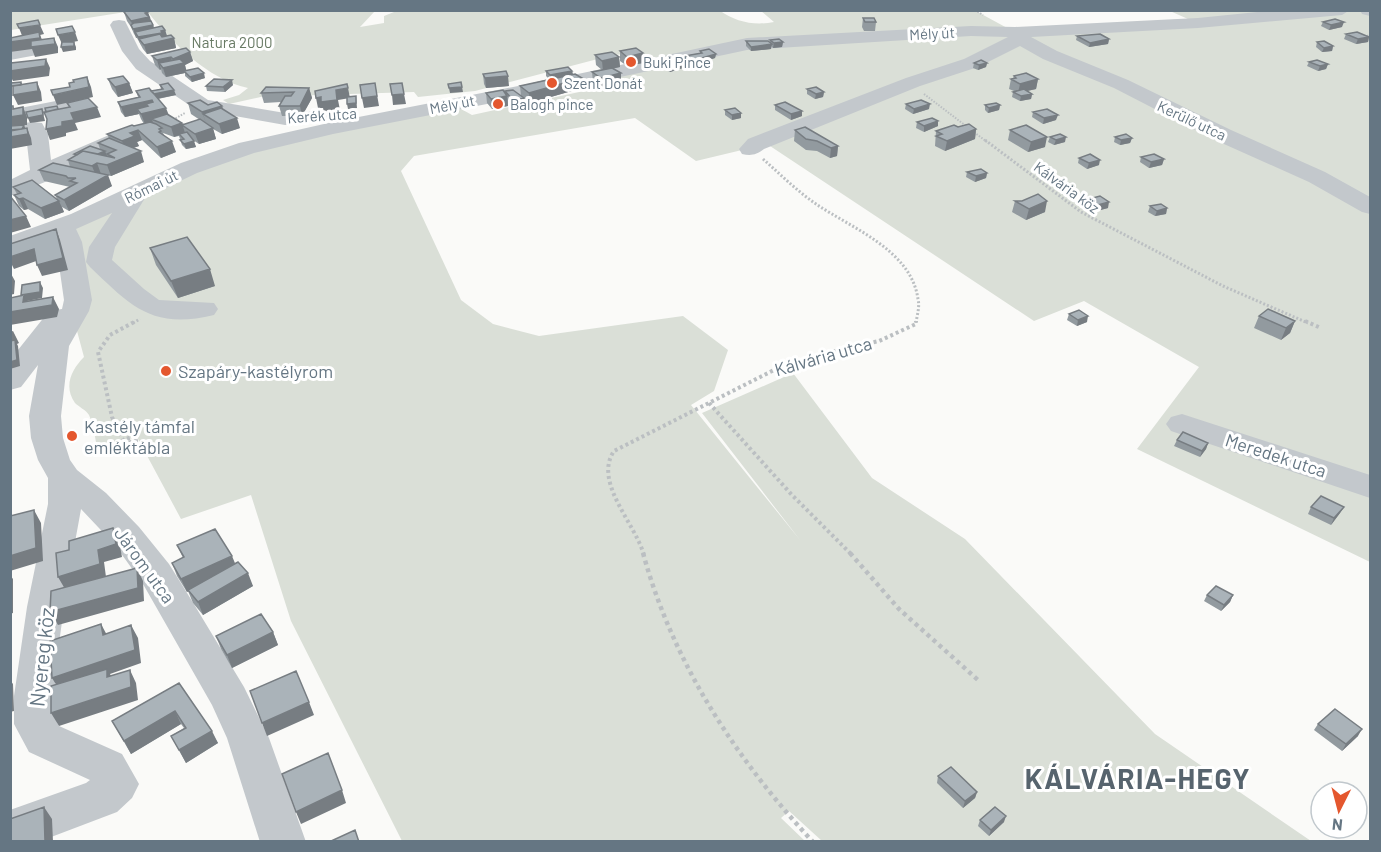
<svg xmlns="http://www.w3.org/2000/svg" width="1381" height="852" font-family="Barlow,sans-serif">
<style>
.green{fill:#dadfd7}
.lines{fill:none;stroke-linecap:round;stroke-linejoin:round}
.path-far3{stroke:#bbbfc2;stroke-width:2;stroke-dasharray:1.5 1.5;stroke-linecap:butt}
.path-far2{stroke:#bbbfc2;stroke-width:3;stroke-dasharray:2 2;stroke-linecap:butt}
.path-far1{stroke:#bbbfc2;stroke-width:4;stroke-dasharray:3 3;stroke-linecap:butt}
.path{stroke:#bbbfc2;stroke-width:4.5;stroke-dasharray:4 4;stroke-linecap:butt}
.minor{fill:#c3c8cc;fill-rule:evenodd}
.wall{fill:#929a9f}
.shaded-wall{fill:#777d82}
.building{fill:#aab3b9;stroke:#777d82;stroke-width:1.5}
.poi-dot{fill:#e4572e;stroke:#fff;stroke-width:2}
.labels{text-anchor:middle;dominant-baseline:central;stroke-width:6;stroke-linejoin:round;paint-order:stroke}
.far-street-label{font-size:15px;fill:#657683;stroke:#fff}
.far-park-label{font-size:15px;fill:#687a64;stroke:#fff}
.far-poi-label{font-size:15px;fill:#657683;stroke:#fff;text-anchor:start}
.street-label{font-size:18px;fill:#657683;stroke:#fff}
.poi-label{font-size:18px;fill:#657683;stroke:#fff;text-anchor:start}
.near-street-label{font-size:21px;fill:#657683;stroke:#fff}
.near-district-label{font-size:28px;font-weight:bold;letter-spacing:1.5px;fill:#57646e;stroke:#fff}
</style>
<rect width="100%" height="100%" fill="#fafaf8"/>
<path class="green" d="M399 10H719C736 22 754 26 774 22L761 11 974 10 1009 29 1188 19 1170 11H1370V562L1137 449 1199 367 1084 301 1034 321 767 144 696 161 635 118 414 156 401 171 461 300 493 324 539 336 683 316 728 350 714 391 691 405 800 540 702 413 793 373 872 478 965 539 1155 734 1311 841H822L789 811 781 818 805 841H402L291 621 251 495 181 519 137 437 97 447C95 437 93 424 89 415 86 410 79 407 75 403 63 386 72 369 84 357L77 331 63 226 189 168 452 104 472 115 626 82 615 72 656 59 640 53 613 55 475 91 418 97 414 92 286 96 274 94 229 104 223 100 239 95 248 88C207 79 171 42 147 11H375L360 27 384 23V16Z
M10 11H132L11 30Z"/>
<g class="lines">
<path class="path-far3" d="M975 10 983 15
M1367 36 1370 35
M924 94 987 142
M173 120 185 113"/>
<path class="path-far2" d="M985 140 1081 212 1223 286 1308 323
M763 159C780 174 797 191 816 204 853 229 911 250 918 299 920 307 917 315 916 323
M133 323 140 319"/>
<path class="path-far1" d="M1305 321 1321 328
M709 403 792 495 852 555
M117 445 136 441 135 436 123 440 112 417 98 352 110 335 136 321
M644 555C635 523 593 482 614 451L774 370 809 357 879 341 916 324V321"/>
<path class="path" d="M643 553C673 663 736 759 813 842
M850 553 899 609 978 680"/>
<path class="minor" d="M1278 10H1350L1342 15 1198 28 1031 37 1057 51 1128 80 1231 130 1325 172 1370 197V214L1362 212 1309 182 1215 140 1114 88 1043 59 1020 46 978 67 920 86 764 149C756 155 751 156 742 154L739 149 748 139 906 78 964 59 1008 37 971 36 747 50 559 90 333 134 254 153 197 173 145 198 115 247 112 260 144 289 159 300 214 303 218 309 214 315C152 330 131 306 90 267L86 262 89 247 112 213 76 229 82 242 92 300 89 311 69 346 61 416 63 438 70 460 77 470 106 493 139 527 169 564 192 601 244 687 269 738 306 842H260L227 738 212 705 143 584 115 545 81 509C75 544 44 703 59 726L122 754 139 784 132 798 117 812 38 842H10V810L86 783 90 780 29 752 14 724V696L27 607 48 504V478L38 460 31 438 29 416 38 365 21 387 10 390V360L49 311 62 309 64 300 55 237 10 252V236L71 214 181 163 239 143 333 122 559 78 747 38 971 26 1015 27 1198 18Z
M1360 10H1370V16L1362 14Z
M119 20 125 21 139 49 150 61 208 100 285 113 318 111 325 113 328 117 325 121 285 125 195 109 136 69 122 51 110 25 113 21Z
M30 45 37 47 39 51 37 55 10 60V48Z
M66 99 73 101 76 105 73 109 10 120V110Z
M34 122 42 123 48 134 51 160 130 126 138 125 146 126 149 131 146 136 98 155 50 180 10 196V180L30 170 26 135 10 136V124Z
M1182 414 1370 475V498L1171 431 1166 424 1171 417Z"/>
</g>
<path class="wall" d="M124 12 151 21 154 27 165 30 167 36 174 38 176 48 147 54 143 49 137 38 134 34 131 27 127 21Z
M863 18 876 22 875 31H864L862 27Z
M1323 22 1342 27 1329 30 1321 26Z
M1346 34 1369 37 1368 42 1356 44 1344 39Z
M1077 36 1109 39 1108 44 1089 47 1076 40Z
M770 40 783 42 782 47 773 48 771 46V49L751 51 746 46V41L770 43Z
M1317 42 1333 46 1332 51 1322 52 1316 47Z
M620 51 643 53V63L627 66 620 61Z
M700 51 716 54 715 58 670 72 662 67V62L673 60V58L700 53Z
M190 52 193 61 185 65 186 71 205 78 192 82 185 76V73L166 77 162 73 161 69 160 70 155 65 152 56Z
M595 55 619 57 620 67 613 68 621 73V83L601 88 593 82 592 72 602 70 596 65Z
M1309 62 1328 64 1326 69 1318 71 1307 66Z
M974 63H987L986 67 978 70 973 68Z
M546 71H572L573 74 582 78V88L530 103 524 98V103L514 105 508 98V106L492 109 487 103 486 93H506L505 91 521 96 520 86 549 79 546 76Z
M483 74 509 86 486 88 484 84Z
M1014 76 1038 79 1036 89 1027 91 1032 94 1031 99 1020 101 1012 97 1013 92 1014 91 1009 89 1011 79 1013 78Z
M108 79 129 83 133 93 118 97 112 89Z
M160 85 176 95 158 99 168 115 183 124H206L191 114 188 103 222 106 223 110 240 128 222 134 213 129 216 139 199 144 193 140 196 147 186 149 182 145 179 136 174 137 163 133 164 135 176 152 161 158 142 140 137 142 139 146 133 148 144 162 111 176 101 174 112 186 69 211 62 207 64 212 45 219 28 209 24 210 19 206 14 195 17 194 13 187 57 199 55 195 70 187 44 181 39 170 70 167 68 160 75 156 74 154 100 149 98 143 109 138 107 134 144 124 141 119 139 114 125 117 121 112 118 102 138 97 136 91H151L161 89Z
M233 85 225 92 207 91 206 86Z
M309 88 312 98 302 116H282L279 106 281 102 264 103 261 93Z
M807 89 824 92 823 97 815 99 807 94Z
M906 104 929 109 913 114 905 109Z
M775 105 802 111V116L791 120 775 110Z
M985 105H1000L999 110 988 113 985 110Z
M725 110 741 118 732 120 725 115Z
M1033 112 1056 120 1043 124 1032 117Z
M917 122 938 126 924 132 916 128Z
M958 127 976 129 975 139 945 151 935 146 936 131Z
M795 130 838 146 837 156 830 158 817 151 806 150 794 141Z
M1010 130 1045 147 1028 152 1008 140Z
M1050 137 1065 142 1054 145 1048 142Z
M1115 137 1132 138 1130 143 1120 145 1114 142Z
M1141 157 1164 159 1162 165 1149 168 1140 162Z
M1079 158 1099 165 1087 169 1078 163Z
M967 172 987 173 986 178 975 182 966 177Z
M1085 200 1108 208 1093 212 1084 205Z
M1015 201 1045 212 1026 220 1012 212Z
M1150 206 1167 208 1166 214 1155 216 1148 212Z
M150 248 215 286 178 298 156 265Z
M1069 314 1087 322 1077 326 1067 320Z
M1259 316 1295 321 1290 333 1281 340 1254 328Z
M1177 440 1208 443 1206 449 1200 457 1174 446Z
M1311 507H1344L1340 513 1331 525 1308 514Z
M177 545 235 564 253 586 203 615 193 603 188 591 187 592 177 576 172 563 183 558Z
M1207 595H1233L1230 602 1221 611 1204 601Z
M273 632 278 645 232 668 221 649 216 636Z
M179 683 218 743 186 763 171 736 184 728 181 724 131 754 112 721Z
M1318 724 1358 736 1342 751 1314 730Z
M938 776 977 792 975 798 963 808 937 783Z
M980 820 1004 822 989 836 978 826Z"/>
<path class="shaded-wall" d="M148 12 156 34 161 31 165 30 168 39 174 38 176 48 147 54 144 45 139 39 141 46 138 37 135 32 137 38H136L131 21 145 13Z
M1344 22 1342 27 1329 30 1331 25Z
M40 25 44 34 40 35 43 42 54 38 58 47V53L35 57 32 49 10 52V33L14 42 23 38 19 28Z
M75 32 78 41 62 44 58 35Z
M1369 37 1368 42 1356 44 1358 39Z
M1109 39 1108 44 1089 47 1090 43Z
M74 42 76 47V50L63 52 61 47Z
M783 42 782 47 773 48 774 43Z
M772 44 771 49 751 51V47Z
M1333 46 1332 51 1322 52 1324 48Z
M190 52 193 61 185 65 187 73 184 71 185 73 166 77 163 68 159 63 161 69 160 70 157 60 171 57 173 65H175L173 59Z
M643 53V63L627 66V57Z
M716 54 715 58 670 72V67Z
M619 57 620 67 603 71 602 61Z
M46 59 50 68 49 76 13 81 10 75V71Z
M987 63 986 67 978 70 979 65Z
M1328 64 1326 69 1318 71 1320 66Z
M572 71 573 76 551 80 550 75Z
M204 73 205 78 192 82 190 77Z
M621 73V83L601 88V78Z
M508 76 509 86 486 88 485 78Z
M87 77 91 87 93 97 57 105 53 95 89 87Z
M582 78V88L530 103 529 93Z
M1038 79 1036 89 1018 93 1020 84Z
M232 80 233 85 225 92 223 87Z
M37 82 41 92 42 101 18 105 13 95Z
M129 83 133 93 118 97 115 87Z
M375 83 379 106 364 108 362 98Z
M462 87 463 92 450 93 449 88Z
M309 88 312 98 302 116 300 106Z
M348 88 350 98 338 100 340 110 324 112 323 108H318L316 98 336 90Z
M174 90 176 95 156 99 154 94Z
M824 92 823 97 815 99 816 94Z
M404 94 406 104 393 105 392 95Z
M1032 94 1031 99 1020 101 1021 96Z
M356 96 357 108 348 109 347 104Z
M507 96 508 106 492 109 491 99Z
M524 98V103L514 105 513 100Z
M152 100 155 110 148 106 146 104 149 112 137 109 139 114 125 117 121 107Z
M930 104 929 109 913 114 914 109Z
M1000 105 999 110 988 113 989 108Z
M13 106 17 116 23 107 27 117V125H24L26 130 10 136 12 127 10 124V117L13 109Z
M222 106 225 116 203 114 206 123 202 112Z
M97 107 101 117 75 123 78 130 66 133V136L50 140 46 129 62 122 71 113Z
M166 108 170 118 151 119 153 122 145 124 141 114Z
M42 109 45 121 30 123 28 118Z
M802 111V116L791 120V114Z
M741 113V118L732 120V115Z
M1058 115 1056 120 1043 124 1044 118Z
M237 118 240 128 222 134 219 124Z
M938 121V126L924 132V126Z
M182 123 185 133 174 137 171 127Z
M27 128 31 138 32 145 10 149V137Z
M213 128 216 139 199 144 195 134Z
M976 129 975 139 945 151 947 141Z
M138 130 142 140 137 142 139 146 125 151 122 141 130 133Z
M1047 137 1045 147 1028 152 1031 142Z
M1066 137 1065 142 1054 145 1056 140Z
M1132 138 1130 143 1120 145 1121 140Z
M172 141 176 152 161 158 157 147Z
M194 141 196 147 186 149 184 144Z
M838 146 837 156 830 158 831 148Z
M105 151 107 156 91 158Z
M141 151 144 162 111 176 107 165Z
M1164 159 1162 165 1149 168 1151 162Z
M1100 160 1099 165 1087 169 1089 163Z
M97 163 101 174 96 176 92 166Z
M987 173 986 178 975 182 976 176Z
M108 175 112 186 69 211 64 200Z
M23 198 28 209 24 210 19 199Z
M59 201 64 212 45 219 41 208Z
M1047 201 1045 212 1026 220 1029 209Z
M1109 202 1108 208 1093 212 1094 206Z
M1167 208 1166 214 1155 216 1157 211Z
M26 216 31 227 10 233V220Z
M56 229 60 240 68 270 42 276 37 265Z
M34 249 39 260 14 269 10 261V257Z
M210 269 215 286 178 298 171 281Z
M10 272 15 281 14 294 10 295Z
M40 282 43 288 42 298 27 301 30 307 53 297 59 309 57 317 10 325V312L21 295Z
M1088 316 1087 322 1077 326 1078 320Z
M1295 321 1290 333 1281 340 1286 328Z
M13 331 19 343 17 344 18 346 20 366 10 369V332Z
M1208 443 1206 449 1200 457 1202 451Z
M1344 507 1340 513 1331 525 1334 518Z
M34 510 41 523 43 561 10 571V556Z
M113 528 119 541 122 557 104 562 106 577 65 589 58 577 98 550Z
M232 556 237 568 187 592 181 579Z
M137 568 143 581 144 601 58 625 50 612Z
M248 573 253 586 203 615 198 602Z
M10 575 13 579V613L10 614Z
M1233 595 1230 602 1221 611 1224 605Z
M101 624 108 637 103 635Z
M131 625 138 638 141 663 110 674 114 681 60 691 52 678Z
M273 632 278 645 232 668 227 655Z
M130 670 136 683 138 700 59 726 51 713Z
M10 680 13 684 14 711 10 712Z
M309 702 314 715 267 736 262 723Z
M175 711 181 724 131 754 124 741Z
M1362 729 1358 736 1342 751 1346 744Z
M212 731 218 743 186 763 179 750Z
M342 790 346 803 301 824 296 812Z
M977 792 975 798 963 808 965 801Z
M44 807 52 819 53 842H45Z
M1006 816 1004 822 989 836 991 830Z"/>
<path class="building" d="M129 10H146L148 12 145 13 149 17 131 21 124 12Z
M863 18H874L876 22H865Z
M1335 19 1344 22 1331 25 1323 22Z
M38 20 40 25 19 28 17 24Z
M151 21 153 25 133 29 131 25 134 23Z
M72 26 75 32 58 35 56 29Z
M162 26 165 30 161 31 162 33 138 37 135 32Z
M39 32 40 38 10 42V38Z
M1357 32 1369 37 1358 39 1346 34Z
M160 34 162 37 171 35 174 38 144 45 139 39Z
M1100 34 1109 39 1090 43 1077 36Z
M54 38 55 44 31 47V41Z
M779 39 783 42 774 43 770 40Z
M746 41H768L772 44 751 47Z
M1324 41 1333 46 1324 48 1317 42Z
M62 42H74V46L61 47Z
M186 48 190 52 173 59 171 57 157 60 152 56Z
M636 48 643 53 627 57 620 51Z
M709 49 716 54 670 67 662 62 675 59 673 58 702 53 700 51Z
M612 52 619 57 602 61 595 55Z
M46 59 45 66 10 71 11 63Z
M180 59 184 63 163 68 159 63Z
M981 60 987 63 979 65 974 63Z
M1317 60 1328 64 1320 66 1309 62Z
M568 67 572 71 550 75 546 71Z
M198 68 204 73 190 77 184 71Z
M612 68 621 73 601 78 592 72Z
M506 71 508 76 485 78 483 74Z
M1026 73 1038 79 1020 84 1011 79 1016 78 1014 76Z
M575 74 582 78 529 93 520 86Z
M123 76 129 83 115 87 108 79Z
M87 77 89 87 53 95 51 90 70 87 69 83 74 82 73 80Z
M214 79 232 80 223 87 206 86Z
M21 82V85L11 86V83Z
M37 82 38 91 13 95V86Z
M461 82 462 87 449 88 448 84Z
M168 83 174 90 154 94 151 91 163 89 160 85Z
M375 83 377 96 362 98 360 85Z
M402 83 404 94 392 95 390 84Z
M347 84 348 88 336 90 337 100 321 102V97L316 98 315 91Z
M266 87 309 88 300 106H279L285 96H291L294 92 261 93Z
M816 87 824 92 816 94 807 89Z
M149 88 166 108 141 114 137 109 148 106 146 104 153 102 152 100 121 107 118 102 140 97 136 91Z
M1024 89 1032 94 1021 96 1013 92Z
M503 90 507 96 491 99 486 93Z
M513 90 524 98 513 100 505 91Z
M356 96V103L347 104V97Z
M88 98 97 107 71 113 74 120 62 122V126L46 129 47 119 44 112 70 107 67 103Z
M200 100 208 105 217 102 222 106 202 112 188 103Z
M921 100 930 104 914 109 906 104Z
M785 102 802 111 791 114 775 105Z
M996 103 1000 105 989 108 985 105Z
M10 106H13V109L23 107V115L10 117Z
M57 106 58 109 46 112 45 108Z
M221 108 237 118 219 124 203 114Z
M735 108 741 113 732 115 725 110Z
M42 109 43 115 28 118 26 112Z
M1047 109 1058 115 1044 118 1033 112Z
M167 114 182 123 171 127 151 119Z
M932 118 938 121 924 126 917 122Z
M200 119 213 128 195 134 182 125Z
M150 122 156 124 162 128 159 129 161 131 159 132 172 141 157 147 138 130 130 133 135 136 122 141 107 134 132 125 134 126Z
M969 124 976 129 947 141 936 136 942 134 936 131 954 125 958 127Z
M24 125 22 129 10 130V126Z
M1026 125 1047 137 1031 142 1010 130Z
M805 127 838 146 831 148 817 141 806 139 795 130Z
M27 128 28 134 10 137V131Z
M187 132 194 141 184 144 180 140 184 139 179 134Z
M1060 134 1066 137 1056 140 1050 137Z
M1126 134 1132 138 1121 140 1115 137Z
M109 138 141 151 107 165 97 163 92 166 68 160 83 151 115 158 107 154 116 150 98 143Z
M90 146 105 151 98 154 83 151 77 155 74 154Z
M1090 154 1100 160 1089 163 1079 158Z
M1154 154 1164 159 1151 162 1141 157Z
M53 163 108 175 64 200 55 195 77 183 70 181 76 178H68L66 176 39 170Z
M981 169 987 173 976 176 967 172Z
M32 180 59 201 41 208 23 198 19 199 14 195 21 193 13 187Z
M1038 194 1047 201 1029 209 1015 201H1022Z
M10 196 26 216 10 220Z
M1100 196 1109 202 1094 206 1085 200Z
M1161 204 1167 208 1157 211 1150 206Z
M56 229 63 258 37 265 34 249 10 257V244Z
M187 237 210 269 171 281 150 248Z
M40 282V292L21 295 22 285Z
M24 295 23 302 53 297 52 305 10 312V298Z
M1268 309 1295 321 1286 328 1259 316Z
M1079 310 1088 316 1078 320 1069 314Z
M15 340 17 360 10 362V341Z
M1183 432 1208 443 1202 451 1177 440Z
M1321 496 1344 507 1334 518 1311 507Z
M34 510 36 548 10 556V516Z
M113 528 116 544 98 550 100 564 58 577 56 553 69 550V541Z
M215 529 232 556 181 579 172 563 184 557 177 545Z
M238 562 248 573 198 602 188 590Z
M137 568 138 588 50 612 51 591Z
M1216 586 1233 595 1224 605 1207 595Z
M261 614 273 632 227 655 216 636Z
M101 624 103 635 131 625 135 650 52 678 50 641Z
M107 669V677L130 670 131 687 51 713V686Z
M296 671 309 702 262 723 250 691Z
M179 683 212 731 179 750 171 736 186 728 175 711 124 741 112 721Z
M1335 709 1362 729 1346 744 1318 724Z
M328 753 342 790 296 812 282 774Z
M951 767 977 792 965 801 938 776Z
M44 807 45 842H10V819Z
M995 807 1006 816 991 830 980 820Z
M355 830 359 842H329Z"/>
<g class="poi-dot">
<circle cx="631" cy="62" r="6"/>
<circle cx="552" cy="83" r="6"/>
<circle cx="498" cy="104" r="6"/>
<circle cx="166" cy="371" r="6"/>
<circle cx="72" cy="436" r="6"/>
</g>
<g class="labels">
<g class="far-street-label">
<text transform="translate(932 33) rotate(-3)">Mély út</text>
<text transform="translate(452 104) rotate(-11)">Mély út</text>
<text transform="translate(322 115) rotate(-4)">Kerék utca</text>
<text transform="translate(1192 120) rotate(25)">Kerülő utca</text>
<text transform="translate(151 186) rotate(-26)">Római út</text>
<text transform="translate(1067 187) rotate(36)">Kálvária köz</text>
</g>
<g class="far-park-label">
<text x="232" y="42">Natura 2000</text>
</g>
<g class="far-poi-label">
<text x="643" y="62">Buki Pince</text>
<text x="564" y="83">Szent Donát</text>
<text x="510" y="104">Balogh pince</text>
</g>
<g class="street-label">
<text transform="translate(823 356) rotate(-16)">Kálvária utca</text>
<text transform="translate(1276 455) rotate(18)">Meredek utca</text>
<text transform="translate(145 565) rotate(54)">Járom utca</text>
</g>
<g class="poi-label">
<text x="178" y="371">Szapáry-kastélyrom</text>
<text x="84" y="426">Kastély támfal<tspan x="84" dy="21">emléktábla</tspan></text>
</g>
<g class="near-street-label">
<text transform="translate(41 657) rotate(-84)">Nyereg köz</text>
</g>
<g class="near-district-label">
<text x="1138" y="778">KÁLVÁRIA-HEGY</text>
</g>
</g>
<rect width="1381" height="852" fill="none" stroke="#657683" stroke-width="24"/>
<g transform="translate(1339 810) rotate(186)"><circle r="28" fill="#ffffff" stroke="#c1c8cd" stroke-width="1.5"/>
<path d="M0-4.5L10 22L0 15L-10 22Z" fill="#e4572e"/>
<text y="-9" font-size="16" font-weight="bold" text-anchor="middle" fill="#657683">N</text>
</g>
</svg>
